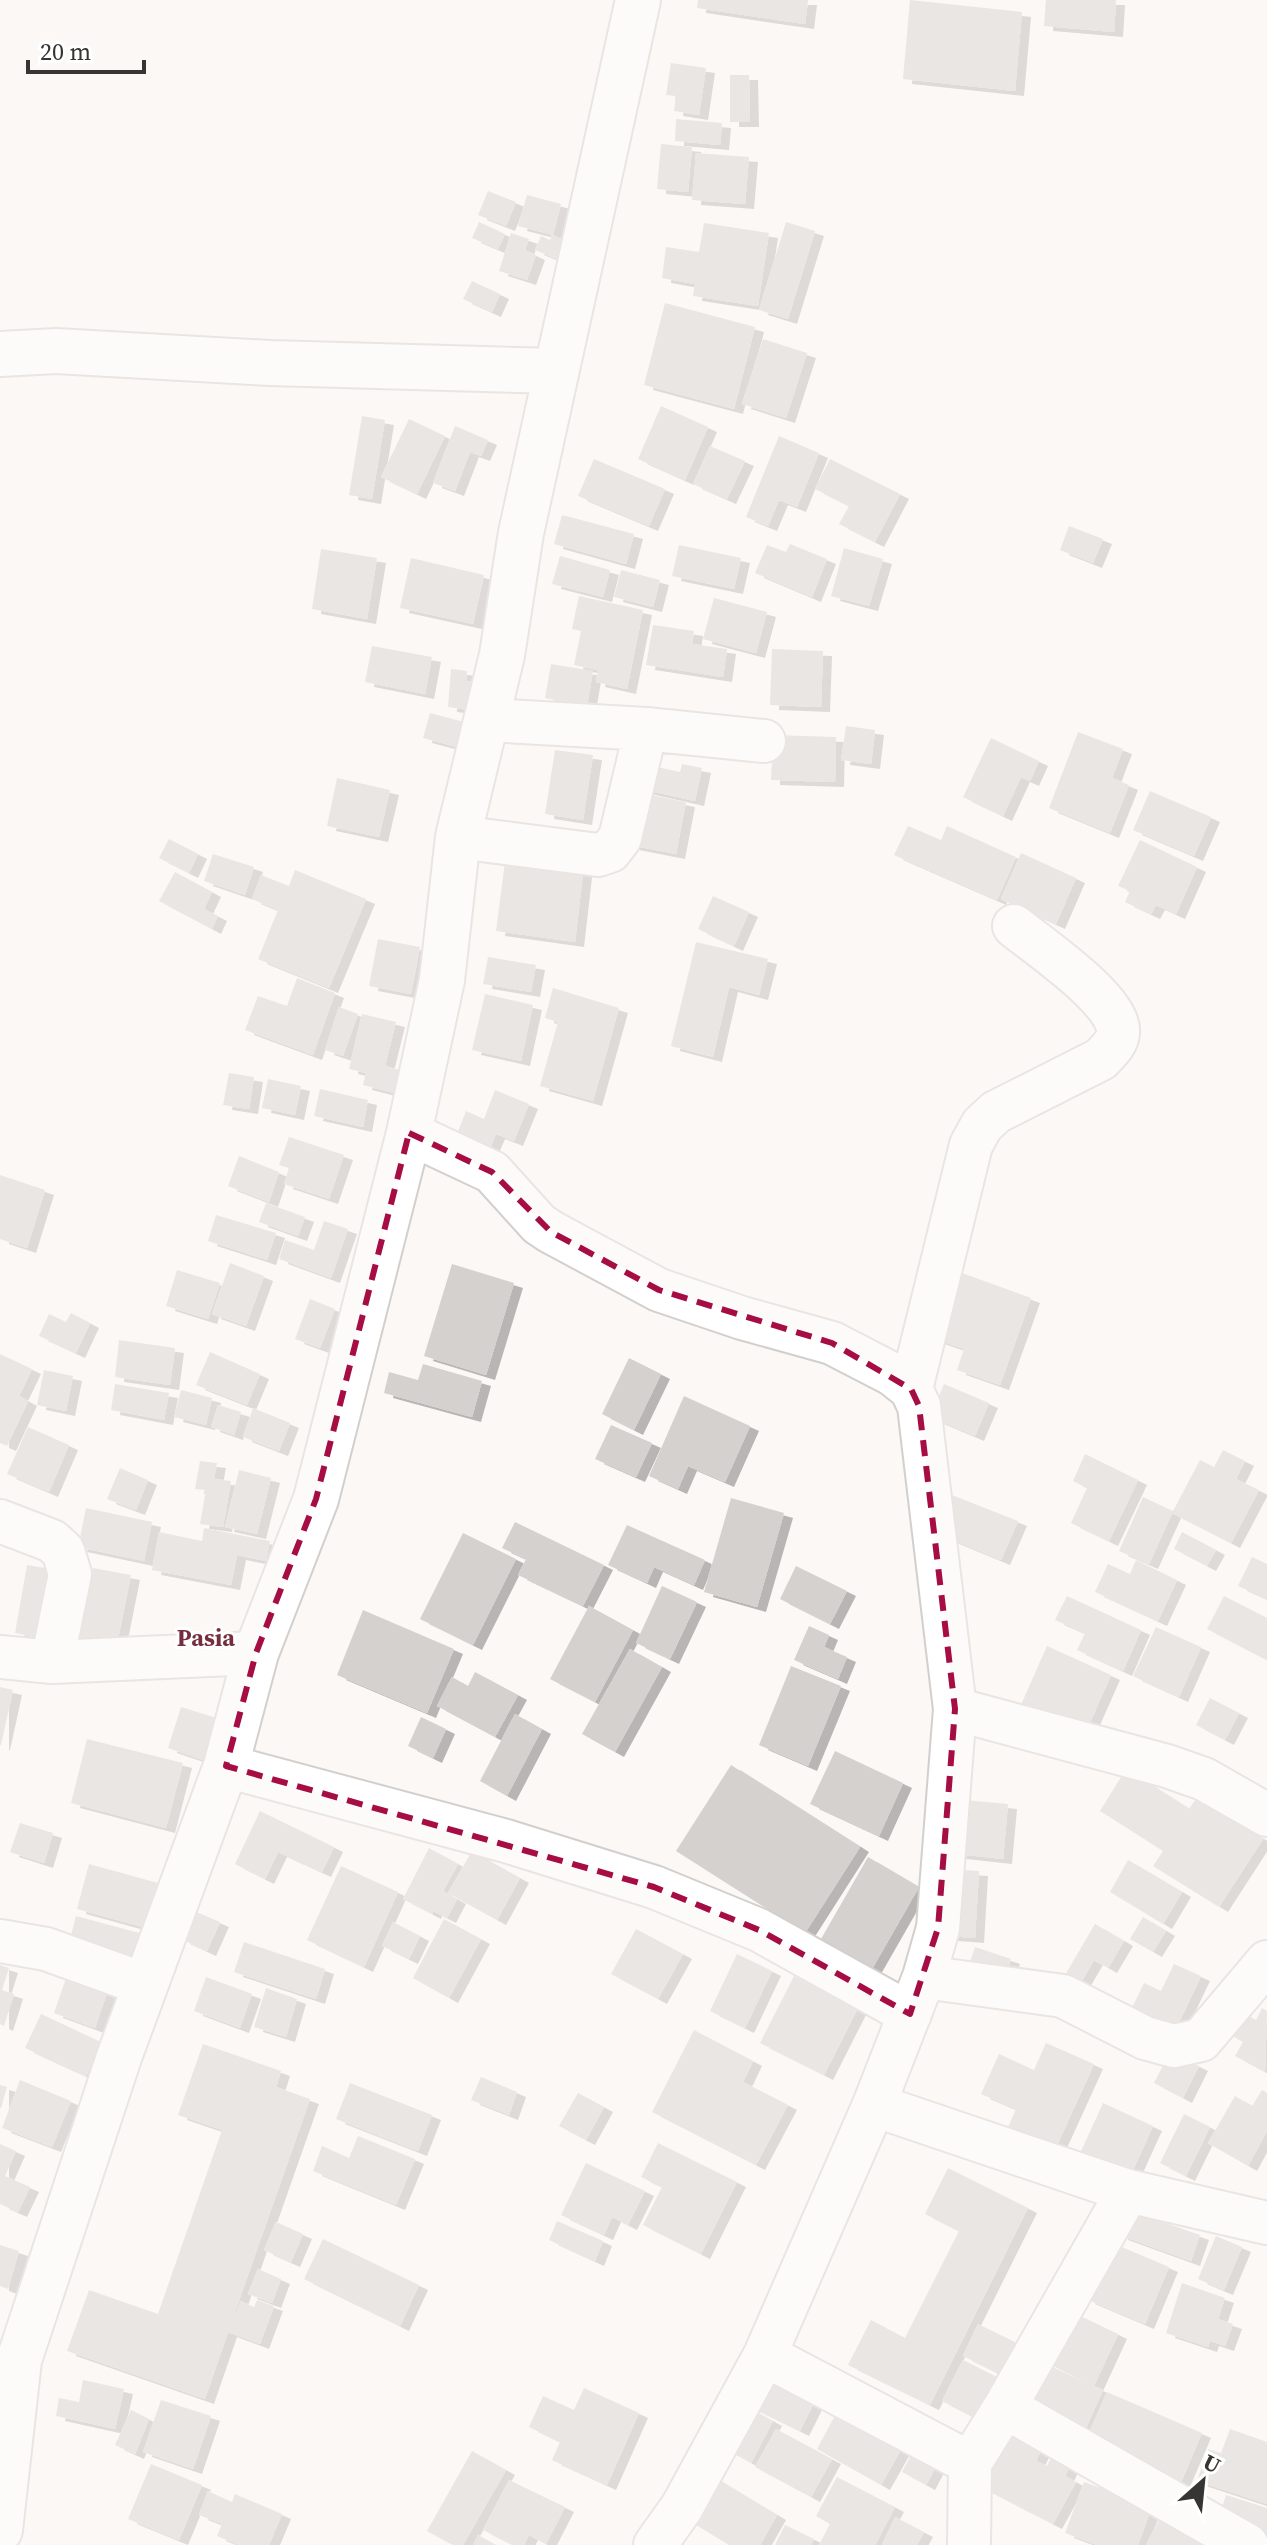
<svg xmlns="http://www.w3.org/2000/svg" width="1267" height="2545" font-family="'Source Serif 4',serif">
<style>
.building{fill:#d5d1cf;filter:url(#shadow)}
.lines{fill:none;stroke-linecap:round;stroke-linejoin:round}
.street-casing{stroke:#d3cfcc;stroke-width:46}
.secondary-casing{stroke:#d3cfcc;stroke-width:48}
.street{stroke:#fff;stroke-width:42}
.secondary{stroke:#fff;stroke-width:44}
.marked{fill:none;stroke:#a50d44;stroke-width:6;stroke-dasharray:16 10;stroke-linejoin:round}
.labels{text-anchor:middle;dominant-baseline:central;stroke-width:6;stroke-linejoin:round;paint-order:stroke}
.quarter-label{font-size:24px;font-weight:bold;fill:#752e3e;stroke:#fff}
</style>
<defs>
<filter id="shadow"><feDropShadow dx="9" dy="5" stdDeviation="0" flood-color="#0004"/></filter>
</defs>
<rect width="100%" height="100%" fill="#fbf8f5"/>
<path class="building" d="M698 0H808L805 24 697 8Z
M910 0 1022 12 1015 91 903 79Z
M1046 0H1116L1114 32 1044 26Z
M671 63 706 68 699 115 674 111 676 96 666 95Z
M730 75H749L750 122H730Z
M676 119 722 123 720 145 675 141Z
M661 144 692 147 688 192 657 189Z
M696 153 749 157 745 204 692 200Z
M488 191 516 202 506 226 478 215Z
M527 195 561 204 553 235 518 226Z
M479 222 505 234 498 249 472 238Z
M786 222 815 231 788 319 759 310Z
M704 223 769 233 758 306 693 296 695 284 662 278 666 247 699 252Z
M511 233 529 239 525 250 536 255 527 280 499 271Z
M552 235 563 240 561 245 567 247 561 261 535 250 541 236 550 240Z
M472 281 500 294 492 312 463 299Z
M665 303 755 327 734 409 644 385Z
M763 339 807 353 786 418 742 404Z
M661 406 708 427 685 480 638 459Z
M362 416 385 420 372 499 349 495Z
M409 419 445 436 417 494 381 477Z
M455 426 488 440 481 456 470 452 455 491 433 483Z
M779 436 819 453 797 507 779 500 768 526 746 517Z
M710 446 745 461 727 499 693 484Z
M594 459 665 489 649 526 578 496Z
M830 459 900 494 875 542 839 524 849 506 815 489Z
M562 515 634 534 626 564 554 544Z
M1069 526 1103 539 1093 563 1060 550Z
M790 544 827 559 812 597 755 573 767 545 786 552Z
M679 545 741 558 734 589 672 576Z
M844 548 883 559 869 606 831 596Z
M321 549 377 558 367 619 312 609Z
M560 556 610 570 603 597 552 584Z
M411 558 484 575 473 624 400 608Z
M621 570 660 580 653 607 614 597Z
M579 596 643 610 627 689 596 682 598 670 574 665 581 631 572 629Z
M714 598 767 612 756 653 703 639Z
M653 625 694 631 692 644 727 649 723 677 646 665Z
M372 646 432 657 425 694 365 682Z
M772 649 823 651 821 707 770 705Z
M551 664 593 671 587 706 545 698Z
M451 669 467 671 466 681 481 683 477 711 448 707Z
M430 713 464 722 457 747 423 738Z
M846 726 875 730 871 764 841 760Z
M1078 732 1123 749 1112 778 1129 785 1110 833 1049 808Z
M773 735 836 737 835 782 771 780Z
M991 738 1039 761 1030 781 1021 777 1003 816 963 797Z
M555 750 593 755 583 820 545 814Z
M639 763 680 772 682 764 702 768 695 801 633 787Z
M337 778 390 790 379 837 327 826Z
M1150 791 1211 817 1194 856 1133 830Z
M636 792 686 802 676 854 625 844Z
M908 826 941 840 947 826 1016 857 997 900 894 855Z
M169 839 198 854 189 873 159 858Z
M1140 840 1197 867 1176 914 1156 905 1151 914 1125 902 1130 891 1118 886Z
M1021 853 1076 878 1056 924 1001 899Z
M213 854 254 867 245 895 204 881Z
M506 854 584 864 575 942 496 931Z
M295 870 366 899 329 988 258 959 278 910 252 899 261 875 289 886Z
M175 872 212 892 204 909 218 916 212 929 159 901Z
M713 896 749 912 734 946 698 929Z
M378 939 420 947 411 994 369 986Z
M696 942 768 959 759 995 729 987 713 1057 671 1046Z
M488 957 536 965 531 992 483 984Z
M297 978 335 993 313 1055 245 1030 258 996 287 1006Z
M553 988 619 1008 593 1101 540 1086 558 1022 545 1018Z
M485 994 533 1005 521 1061 472 1050Z
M339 1007 358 1014 343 1056 325 1050Z
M362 1014 396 1022 385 1066 403 1071 398 1094 363 1085 366 1073 349 1069Z
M229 1073 254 1077 249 1109 223 1105Z
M268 1079 301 1086 295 1115 262 1108Z
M320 1089 368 1100 363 1127 314 1116Z
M495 1090 529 1104 514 1141 496 1134 490 1148 457 1134 466 1111 484 1119Z
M289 1137 344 1155 329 1199 284 1184 289 1168 279 1165Z
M239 1156 279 1172 269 1202 228 1186Z
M0 1175 45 1190 27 1248 0 1239Z
M266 1203 305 1217 298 1236 259 1222Z
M216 1215 276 1233 267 1260 208 1241Z
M324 1221 348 1229 331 1278 279 1259 285 1240 314 1250Z
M230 1263 264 1276 246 1326 212 1314Z
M452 1264 514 1283 486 1375 424 1356Z
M951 1269 1031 1298 1000 1385 957 1370 964 1349 927 1336Z
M177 1270 220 1283 208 1319 166 1306Z
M310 1299 335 1309 320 1348 295 1339Z
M71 1313 90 1323 76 1353 39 1336 49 1314 66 1322Z
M119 1340 175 1348 170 1385 115 1377Z
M210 1352 260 1374 247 1405 196 1385Z
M0 1354 32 1369 19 1396 28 1401 7 1446 0 1443Z
M629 1358 661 1374 634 1430 602 1414Z
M423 1364 482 1381 472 1417 384 1393 389 1372 418 1380Z
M44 1370 73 1376 66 1411 37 1405Z
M115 1384 169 1393 164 1420 111 1410Z
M944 1384 989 1403 975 1436 930 1417Z
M181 1390 212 1398 206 1425 174 1417Z
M684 1396 750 1426 725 1482 688 1466 678 1489 649 1476Z
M218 1405 241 1412 234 1435 211 1427Z
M253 1408 290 1423 279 1451 243 1437Z
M611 1425 652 1443 636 1477 595 1459Z
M28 1427 69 1445 49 1492 7 1474Z
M1223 1450 1245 1461 1236 1479 1259 1490 1231 1543 1172 1513 1200 1460 1214 1467Z
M1085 1454 1138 1480 1109 1541 1071 1523 1087 1488 1073 1481Z
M200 1461 217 1463 214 1479 231 1481 223 1527 200 1524 206 1490 195 1489Z
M120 1468 148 1480 136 1510 107 1499Z
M239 1470 271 1478 257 1534 225 1527Z
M952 1495 1018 1521 1001 1560 936 1533Z
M1143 1497 1173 1511 1149 1564 1119 1551Z
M731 1498 784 1513 757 1607 704 1592Z
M86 1508 152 1522 144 1561 78 1547Z
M515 1522 604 1565 583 1606 518 1575 526 1559 502 1548Z
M627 1525 705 1560 694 1585 654 1567 647 1583 608 1565Z
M204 1528 270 1541 266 1561 237 1555 231 1585 152 1570 159 1532 202 1541Z
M1182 1532 1216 1550 1207 1566 1174 1549Z
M463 1533 516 1559 473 1645 420 1619Z
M1252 1557 1267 1564V1599L1238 1586Z
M1136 1560 1177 1580 1158 1621 1095 1592 1108 1564 1130 1574Z
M27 1565 51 1569 40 1638 15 1633Z
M796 1566 847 1591 830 1624 780 1599Z
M93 1568 131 1575 116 1649 79 1641Z
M662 1586 697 1602 670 1659 636 1643Z
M1067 1596 1141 1630 1123 1671 1077 1650 1085 1633 1055 1620Z
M1224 1596 1267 1618V1660L1207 1629Z
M589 1606 633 1630 595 1702 550 1679Z
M363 1610 454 1649 427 1713 337 1675Z
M809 1626 829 1635 824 1647 847 1657 838 1679 794 1660Z
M1156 1627 1201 1647 1179 1697 1133 1676Z
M1047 1646 1111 1675 1084 1736 1020 1707Z
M630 1649 662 1667 615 1752 582 1734Z
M791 1666 841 1686 808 1766 759 1745Z
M475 1672 518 1695 495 1737 437 1706 452 1677 468 1686Z
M0 1687 13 1690 1 1745H0Z
M1210 1698 1239 1713 1225 1740 1196 1725Z
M181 1707 223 1720 209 1762 168 1748Z
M515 1714 542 1729 507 1796 480 1781Z
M421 1717 446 1729 433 1758 408 1746Z
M87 1739 183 1763 166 1828 71 1803Z
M835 1751 903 1783 879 1836 810 1804Z
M731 1765 860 1847 805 1933 676 1851Z
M1126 1769 1189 1809 1197 1797 1263 1839 1219 1907 1153 1866 1163 1851 1100 1811Z
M953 1799 1008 1804 1003 1859 948 1853Z
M260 1811 334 1847 322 1872 278 1852 265 1879 235 1864Z
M20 1823 53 1833 44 1863 10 1852Z
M429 1848 458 1864 443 1891 457 1899 447 1918 433 1911 432 1914 403 1899Z
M472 1851 520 1878 497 1920 448 1893Z
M868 1857 919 1887 872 1969 821 1939Z
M1128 1860 1182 1892 1163 1924 1110 1892Z
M89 1864 158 1883 146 1928 77 1909Z
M341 1866 398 1892 364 1967 307 1940Z
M945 1869 979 1871 975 1938 949 1936Z
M194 1911 220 1922 207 1951 181 1939Z
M76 1916 143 1934 133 1968 67 1950Z
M1143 1917 1166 1931 1153 1952 1130 1939Z
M444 1919 481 1939 449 1998 413 1978Z
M393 1922 420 1936 409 1959 382 1946Z
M1095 1924 1124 1941 1108 1968 1094 1960 1080 1984 1065 1975Z
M636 1929 683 1954 658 1999 611 1974Z
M244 1942 325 1969 316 1999 234 1972Z
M975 1947 1011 1959 1005 1976 969 1965Z
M737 1954 772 1971 745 2028 710 2011Z
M1174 1964 1201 1976 1173 2035 1129 2014 1144 1983 1161 1991Z
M0 1965 9 1968 2 1990 14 1994 4 2026 0 2024Z
M794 1976 858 2008 824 2075 760 2043Z
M206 1977 252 1994 240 2028 194 2011Z
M66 1978 107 1993 95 2028 54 2013Z
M266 1988 297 1999 286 2037 254 2027Z
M1262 2008 1267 2011 1265 2072 1235 2056 1243 2042 1229 2034 1241 2012 1256 2020Z
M41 2014 101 2042 86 2076 25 2048Z
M694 2030 753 2061 743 2082 788 2105 756 2165 652 2112Z
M1046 2043 1094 2064 1053 2154 1006 2132 1016 2109 981 2094 999 2054 1034 2070Z
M203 2044 281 2071 276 2087 310 2099 230 2326 241 2301 254 2307 257 2300 274 2306 260 2344 228 2332 205 2399 67 2351 89 2290 158 2314 222 2130 178 2115Z
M1170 2052 1199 2066 1183 2098 1154 2083Z
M481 2077 517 2092 509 2115 471 2100Z
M20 2080 71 2101 52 2147 2 2128Z
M350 2083 432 2115 418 2151 336 2119Z
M0 2085 7 2087 1 2108H0Z
M1262 2090 1267 2093V2131L1248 2166 1208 2143 1235 2096 1252 2106Z
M578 2093 604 2107 586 2140 559 2126Z
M1103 2103 1153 2126 1127 2183 1077 2160Z
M1184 2114 1210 2127 1186 2176 1160 2163Z
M358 2136 415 2159 396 2205 313 2171 322 2146 349 2158Z
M658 2143 737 2182 701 2254 643 2225 662 2187 641 2177Z
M0 2144 16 2151 5 2176 30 2187 18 2212 0 2204Z
M586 2163 645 2191 628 2225 612 2217 604 2235 561 2215Z
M948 2168 1028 2208 930 2405 848 2365 871 2320 905 2338 959 2231 925 2214Z
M1128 2210 1200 2235 1191 2261 1119 2235Z
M557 2221 603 2241 595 2261 549 2240Z
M276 2222 303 2234 291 2262 264 2250Z
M1216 2236 1242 2247 1224 2290 1198 2279Z
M323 2239 419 2285 400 2326 304 2279Z
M1110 2242 1169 2267 1145 2324 1086 2299Z
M0 2245 19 2251 8 2289 0 2286Z
M258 2269 281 2279 272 2303 248 2294Z
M1182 2283 1225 2298 1218 2319 1233 2324 1225 2346 1210 2341 1208 2347 1166 2333Z
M1066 2309 1118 2334 1094 2386 1103 2390 1083 2435 1012 2402 1033 2358 1089 2384 1042 2360Z
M978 2324 1029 2349 1014 2381 963 2356Z
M963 2360 1005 2381 984 2423 942 2401Z
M764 2376 815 2401 800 2431 749 2406Z
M83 2380 124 2389 115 2429 56 2416 59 2398 79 2402Z
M584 2388 639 2413 607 2485 552 2460 560 2442 529 2427 543 2396 574 2410Z
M1107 2392 1202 2433 1181 2482 1086 2440Z
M161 2400 211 2416 193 2469 143 2452Z
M744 2405 773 2421 751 2463 722 2447Z
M839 2408 904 2444 881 2485 817 2449Z
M131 2410 149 2419 135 2454 115 2445Z
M1011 2424 1045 2442 1036 2461 1047 2466 1056 2447 1075 2456 1065 2476 1076 2482 1053 2524 973 2483Z
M776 2429 832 2459 811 2497 755 2467Z
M1230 2429 1267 2442V2504L1197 2481 1208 2449 1221 2453Z
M917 2444 941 2457 926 2485 902 2472Z
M472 2451 506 2470 463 2545H453L427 2531Z
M151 2464 202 2485 179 2540 128 2519Z
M709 2474 777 2515 760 2545H729L683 2517Z
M837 2477 895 2507 875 2545H819L830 2524 816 2516Z
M509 2480 565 2507 546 2544 529 2535 524 2545H513L483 2530Z
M1084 2482 1152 2506 1138 2545H1097L1065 2533Z
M208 2491 232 2502 235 2494 282 2514 269 2545H239L217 2536 222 2524 199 2515Z
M1226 2495 1267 2508V2540L1217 2523Z
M1164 2510 1234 2545H1146Z
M895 2517 924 2532 917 2545H882Z
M785 2525 814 2539 811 2545H775Z
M478 2535 496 2545H473Z"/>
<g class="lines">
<defs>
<path id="street" d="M488 720 646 729 764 741
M458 837 598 855 610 851 620 838 646 729
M409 1133 492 1172 539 1224 551 1232 659 1290 742 1318 832 1343 892 1374 911 1389 919 1406 955 1709 938 1928 924 1977 874 2105 765 2355 682 2507 655 2545
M911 1389 971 1145 982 1125 996 1112 1101 1059C1108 1051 1117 1044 1118 1033 1122 1002 1037 945 1014 926
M0 1521 52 1541 63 1551 70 1574 52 1662
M0 1657 52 1662 256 1653
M955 1709 1167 1766 1204 1779 1267 1815
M226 1766 506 1841 654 1887 759 1930 910 2014
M0 1941 46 1949 146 1985
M924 1977 1063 1996 1145 2038 1174 2046 1201 2040 1267 1962
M874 2105 1128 2191 1267 2223
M765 2355 970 2463
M1005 2407 1247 2545
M969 2545 970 2463 1005 2407 1128 2191"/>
<path id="secondary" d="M0 354 56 351 270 363 555 371
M0 2530 19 2360 119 2057 226 1766 256 1653 316 1499 409 1133 442 980 458 837 502 655 521 533 638 0"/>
</defs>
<use href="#street" class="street-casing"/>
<use href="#secondary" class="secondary-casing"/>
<use href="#street" class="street"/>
<use href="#secondary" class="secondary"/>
</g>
<path d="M0 0H1267V2545H0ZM409 1133 492 1172 551 1232 659 1290 832 1343 911 1389 919 1406 955 1709 938 1928 910 2014 759 1930 654 1887 226 1766 256 1653 316 1499Z" fill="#fbf8f5" fill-opacity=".55" fill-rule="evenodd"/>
<path class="marked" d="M409 1133 492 1172 551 1232 659 1290 832 1343 911 1389 919 1406 955 1709 938 1928 910 2014 759 1930 654 1887 226 1766 256 1653 316 1499Z"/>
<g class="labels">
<g class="quarter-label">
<text x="206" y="1637">Pasia</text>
</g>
</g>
<g transform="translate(1203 2481) rotate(27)" stroke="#ffffff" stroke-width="6" paint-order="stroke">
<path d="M0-6L14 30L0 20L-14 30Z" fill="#363534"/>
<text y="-12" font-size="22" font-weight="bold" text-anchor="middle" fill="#363534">U</text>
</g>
<path d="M28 60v12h116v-12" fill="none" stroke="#363534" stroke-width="4"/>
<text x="40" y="60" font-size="24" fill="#363534" stroke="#ffffff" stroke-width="6" paint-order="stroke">20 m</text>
</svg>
